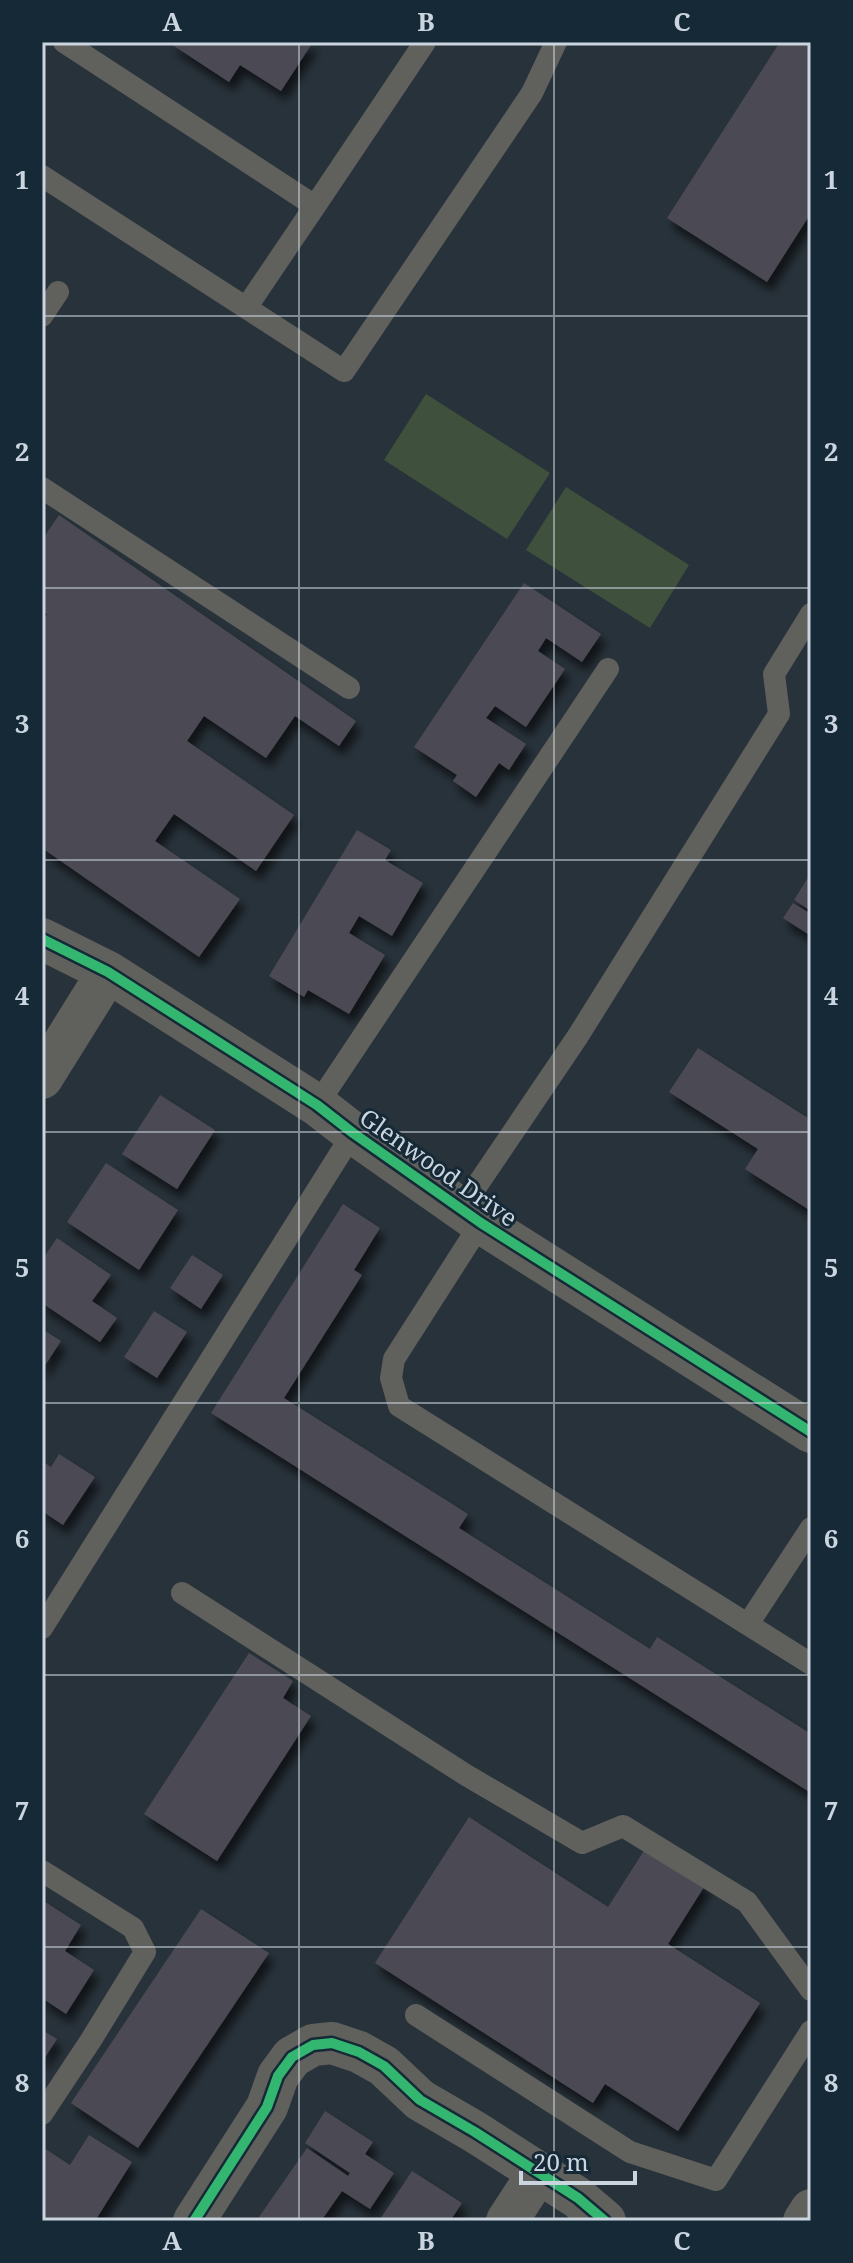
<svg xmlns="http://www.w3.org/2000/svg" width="853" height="2263" font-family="'Noto Serif',serif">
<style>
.green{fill:#3f513d}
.building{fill:#4c4a52;filter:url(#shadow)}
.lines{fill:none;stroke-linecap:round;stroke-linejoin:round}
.lane{stroke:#60605c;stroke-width:22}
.street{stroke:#60605c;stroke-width:42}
.cycleway-casing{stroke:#162937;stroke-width:15}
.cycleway{stroke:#33b770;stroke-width:10}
.grid{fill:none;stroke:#cad5df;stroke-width:2;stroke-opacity:0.55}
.labels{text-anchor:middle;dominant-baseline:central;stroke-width:6;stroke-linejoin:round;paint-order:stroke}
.street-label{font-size:24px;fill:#cad5df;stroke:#162937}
.neatline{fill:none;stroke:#cad5df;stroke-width:3}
.grid-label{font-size:26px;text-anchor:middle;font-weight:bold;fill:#cad5df}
</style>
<defs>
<filter id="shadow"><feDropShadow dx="5" dy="9" stdDeviation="4" flood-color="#0009"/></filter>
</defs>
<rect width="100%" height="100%" fill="#28323a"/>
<path class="green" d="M426 394 550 473 507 539 384 460Z
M566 487 689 565 650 628 526 550Z"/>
<path class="building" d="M168 42H313L281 91 240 65 229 82Z
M780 42H811V213L767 282 667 218Z
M59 515 356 721 339 746 295 716 266 758 204 716 187 741 294 815 256 871 174 814 155 841 240 899 199 957 42 848V621L47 614 42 611V540Z
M524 583 601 634 582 662 546 638 538 651 565 669 526 727 495 706 486 718 526 744 509 770 499 763 476 797 453 781 457 775 414 747Z
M357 830 391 850 385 860 423 883 392 936 359 916 349 933 385 955 349 1014 308 990 304 997 269 976Z
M811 873V911L794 900Z
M793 903 811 914V936L783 918Z
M698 1048 811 1120V1211L745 1169 758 1149 669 1092Z
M160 1095 215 1130 177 1189 122 1154Z
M106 1163 178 1210 139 1270 67 1222Z
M343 1204 380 1228 354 1270 362 1275 284 1398 468 1514 459 1528 650 1649 657 1637 811 1734V1793L211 1413Z
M57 1238 111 1275 92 1301 117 1318 100 1342 42 1303V1260Z
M192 1255 223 1275 201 1309 170 1288Z
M154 1311 187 1332 157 1378 124 1357Z
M42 1329 61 1341 42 1370Z
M59 1454 95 1477 63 1525 42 1511V1461L51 1467Z
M249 1653 293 1681 283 1698 311 1716 217 1861 144 1814Z
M469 1817 608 1907 647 1846 706 1884 668 1944 760 2003 678 2131 605 2084 593 2103 375 1963Z
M42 1900 81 1925 65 1951 94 1970 66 2014 42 1998Z
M201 1909 269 1953 138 2148 71 2103Z
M42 2030 57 2039 42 2062Z
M325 2111 373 2142 365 2154 394 2173 370 2209 342 2191 321 2221H265L259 2217 307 2148 348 2176 350 2173 305 2143Z
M89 2135 132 2162 95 2221H42V2151L44 2148 70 2165Z
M412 2171 462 2203 450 2221H379Z"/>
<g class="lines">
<path class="lane" d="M64 42 315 206 425 42
M42 176 344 371 532 93 556 42
M246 308 315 206
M42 316 58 292
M42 488 349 688
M317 1105 608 669
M461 1209 578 1036 779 714 774 674 811 614
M481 1223 394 1359 391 1378 399 1406 811 1664
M182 1593 466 1775 582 1843 623 1826 747 1902 811 1990
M748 1624 811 1528
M42 1628 353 1133
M42 1871 133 1928 145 1952 91 2040 42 2114
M416 2015 630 2152 716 2180 811 2031"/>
<path class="street" d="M42 939 108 972 317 1105 353 1133 481 1223 811 1432
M42 1078 108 972
M194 2221 267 2107 278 2076 292 2057 313 2045 332 2043 359 2052 384 2066 420 2100 475 2132 578 2198 605 2221
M507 2221 538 2173
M804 2221 811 2210"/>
<defs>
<path id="cycleway" d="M42 939 108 972 317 1105 353 1133 481 1223 811 1432
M194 2221 267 2107 278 2076 292 2057 313 2045 332 2043 359 2052 384 2066 420 2100 475 2132 578 2198 605 2221"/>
</defs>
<use href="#cycleway" class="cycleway-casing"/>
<use href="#cycleway" class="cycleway"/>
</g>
<path class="grid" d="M299 42V2221M554 42V2221M42 316H811M42 588H811M42 860H811M42 1132H811M42 1403H811M42 1675H811M42 1947H811"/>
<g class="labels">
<g class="street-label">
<text transform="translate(439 1167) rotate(35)">Glenwood Drive</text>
</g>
</g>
<rect width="853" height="2263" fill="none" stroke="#162937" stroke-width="88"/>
<path d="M521 2171v12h114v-12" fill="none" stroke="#cad5df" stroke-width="4"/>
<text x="533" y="2171" font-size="24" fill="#cad5df" stroke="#162937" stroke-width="6" paint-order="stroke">20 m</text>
<rect x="44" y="44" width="765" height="2175" class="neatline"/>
<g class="grid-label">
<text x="172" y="31">A</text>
<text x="426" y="31">B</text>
<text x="682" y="31">C</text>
<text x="22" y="189">1</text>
<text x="831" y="189">1</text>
<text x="22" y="461">2</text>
<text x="831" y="461">2</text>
<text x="22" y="733">3</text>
<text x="831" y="733">3</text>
<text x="22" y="1005">4</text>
<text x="831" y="1005">4</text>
<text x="22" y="1277">5</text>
<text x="831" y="1277">5</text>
<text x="22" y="1548">6</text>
<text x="831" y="1548">6</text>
<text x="22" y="1820">7</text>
<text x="831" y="1820">7</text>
<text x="22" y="2092">8</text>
<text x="831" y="2092">8</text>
<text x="172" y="2250">A</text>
<text x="426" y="2250">B</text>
<text x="682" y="2250">C</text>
</g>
</svg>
